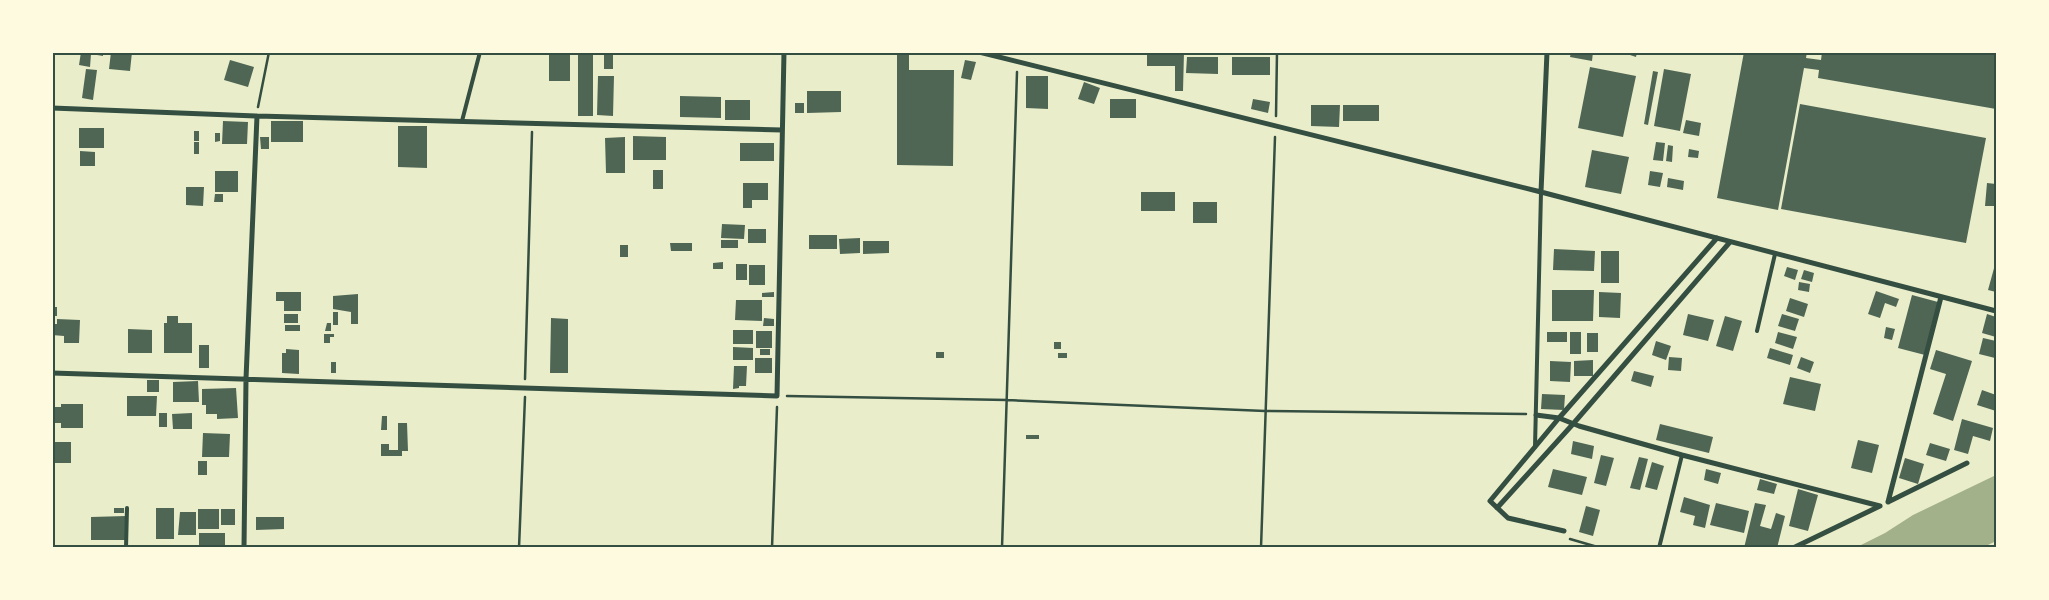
<svg xmlns="http://www.w3.org/2000/svg" width="2049" height="600" font-family="Barlow,sans-serif">
<style>
.water{fill:#a3b18a}
.building{fill:#4f6655}
.lines{fill:none;stroke-linecap:round;stroke-linejoin:round}
.path{stroke:#344e41;stroke-width:2.5}
.service{stroke:#344e41;stroke-width:4}
.minor{stroke:#344e41;stroke-width:5}
.neatline{fill:none;stroke:#344e41;stroke-width:2}
</style>
<rect width="100%" height="100%" fill="#e9edc9"/>
<path class="water" d="M1996 475V541L1982 548 1857 547 1885 533 1913 515Z"/>
<path class="building" d="M81 52H103V56L91 54 90 67 79 65Z
M111 52H132L130 71 109 69Z
M549 52H570V81H549Z
M578 52H593V116H578Z
M604 52H613V69H604Z
M1031 52H1052V55H1031Z
M1147 52H1184L1183 91H1175V66H1147Z
M1571 52H1593L1592 61 1570 57Z
M1621 52H1637L1636 57Z
M1744 52H1807L1806 58 1821 60 1822 52 1996 53V109L1818 78 1819 70 1804 68 1778 210 1717 198Z
M897 55H909V70H954L953 166 897 165Z
M1187 57H1218V74L1186 73Z
M1232 57H1270V75H1232Z
M230 60 254 67 248 87 224 80Z
M965 60 976 62 971 80 961 78Z
M1590 67 1636 76 1623 137 1578 128Z
M86 69 97 70 93 100 82 98Z
M1664 69 1691 74 1680 131 1654 126Z
M1653 71 1658 72 1648 125 1644 124Z
M598 76H614L613 116 597 115Z
M1026 76H1048V109L1026 108Z
M1084 82 1100 88 1094 104 1078 99Z
M807 91H841V112L807 113Z
M680 96 721 97V118L680 117Z
M1110 99H1136V118H1110Z
M1253 99 1270 102 1268 113 1251 109Z
M725 100H750V120H725Z
M795 103H804V113H795Z
M1800 104 1986 138 1966 243 1781 209Z
M1311 105H1340L1339 127 1311 126Z
M1343 105H1379V121H1343Z
M1686 120 1701 123 1699 136 1683 133Z
M223 121 248 122 247 144H222Z
M271 121H303V142H271Z
M398 126H427V168L398 167Z
M79 128H104V148H79Z
M194 131H199V141H194Z
M215 133H220V141L215 142Z
M633 136 666 137V160H633Z
M260 137H269V149H261Z
M625 137V173H606L605 138Z
M194 142H199V154H194Z
M1656 142 1665 143 1663 161 1653 160Z
M740 143H774V161H740Z
M1668 145 1673 146 1672 162 1666 161Z
M1689 149 1699 151 1698 158 1688 157Z
M1592 150 1629 157 1621 194 1585 187Z
M80 151 95 152V166H80Z
M653 170H663V189H653Z
M215 171H238V192H215Z
M1650 171 1663 173 1660 187 1648 185Z
M1668 178 1684 181 1683 190 1667 187Z
M743 183H768V200H752V208H743Z
M1987 183 1996 184V206H1985Z
M186 187H204L203 206 186 205Z
M1141 192H1175V211H1141Z
M215 194H223V202H214Z
M1193 202H1217V223H1193Z
M722 224 745 225 744 239 721 238Z
M748 229H766V243H748Z
M809 235H837V249H809Z
M860 238V253L840 254 839 239Z
M721 240H738V248H721Z
M863 241H889V253L863 254Z
M670 243H692V251H671Z
M620 245H628V257H620Z
M1554 249 1595 251 1594 271 1553 270Z
M1601 251H1619V283H1601Z
M1996 261V292L1988 290Z
M723 262V269H713V263Z
M736 264H747V280H736Z
M749 265H765V285H749Z
M1787 267 1798 270 1795 280 1784 276Z
M1804 270 1814 273 1812 282 1801 279Z
M1799 282 1810 284 1809 292 1798 290Z
M1552 290H1594L1593 321H1552Z
M1876 291 1899 299 1896 307 1885 303 1880 318 1868 314Z
M276 292H301V311H284V301H276Z
M774 292V297H762V293Z
M1599 292 1621 293 1620 318 1599 317Z
M358 294V324H351V312L333 309V296Z
M1912 295 1938 302 1925 355 1898 348Z
M1790 298 1808 304 1804 317 1786 311Z
M736 300H762V321L735 320Z
M52 307H57V316H52Z
M333 312H338V325H333Z
M284 314H298V323H284Z
M1688 314 1714 320 1708 341 1683 335Z
M1782 314 1799 319 1795 331 1778 326Z
M1987 314 1996 317V337L1982 333Z
M167 316H178V323H192V353H164V323H167Z
M1725 316 1742 321 1733 351 1716 346Z
M551 318 568 319V373H550Z
M764 318 774 319V326H763Z
M57 319 80 320 79 343H64V336L52 335V324H57Z
M327 323H331V331H325Z
M285 325H300V331H285Z
M1886 327 1895 329 1892 340 1884 338Z
M128 329 152 330V353H128Z
M733 330H753V344H733Z
M756 331H772V348H756Z
M1547 332H1567V342H1547Z
M1570 332H1581V354H1570Z
M1778 332 1797 337 1793 349 1775 343Z
M1587 333H1598V352H1587Z
M324 334H334V337H330V343H324Z
M1983 338 1996 341 1995 358 1979 354Z
M1656 341 1671 346 1666 360 1652 355Z
M1054 342H1061V349H1054Z
M199 345H209V368H199Z
M733 347 753 348V360H733Z
M1770 348 1793 355 1790 365 1767 358Z
M286 349 299 350V374L282 373V353H286Z
M760 349H770V355H760Z
M1936 350 1972 361 1953 421 1933 414 1946 374 1930 369Z
M936 352H944V358H936Z
M1058 353H1067V358H1058Z
M1669 357 1682 358 1681 371 1668 370Z
M1801 357 1814 362 1810 373 1797 368Z
M755 358H772V373H755Z
M1593 360V376H1574V361Z
M1550 361 1571 362 1570 382 1550 381Z
M331 362H336V373H331Z
M734 366H747L746 386H739V388L733 389Z
M1634 371 1654 376 1651 387 1631 381Z
M1790 377 1821 384 1815 411 1783 404Z
M147 380H159V392H147Z
M198 381 199 402H173V382Z
M236 388 238 418 217 419V414H206V405H202V389Z
M1982 390 1996 395V411L1977 405Z
M1542 394 1565 395 1564 410 1541 409Z
M127 396H157L156 416H127Z
M61 404H83V428H61V423H52V407H61Z
M159 413H167V427H159Z
M192 413V429H173L172 414Z
M382 416H387V430H381Z
M1962 419 1993 428 1990 441 1973 436 1968 454 1954 450Z
M398 423H407L408 451H402V456H381V444H389V450H398Z
M1660 424 1713 437 1709 453 1656 440Z
M203 433 230 434 229 457H202Z
M1026 435H1039V439H1026Z
M1858 440 1879 445 1872 473 1851 468Z
M1573 441 1594 446 1592 459 1571 454Z
M52 442H71V463H52Z
M1930 443 1950 449 1946 461 1926 455Z
M1601 455 1614 458 1606 486 1594 483Z
M1639 457 1648 459 1640 490 1630 488Z
M1905 458 1924 464 1918 484 1899 478Z
M198 461H207V475H198Z
M1652 462 1664 466 1657 490 1645 487Z
M1553 469 1587 477 1582 495 1548 487Z
M1706 469 1721 473 1718 484 1704 480Z
M1760 479 1777 484 1774 494 1757 490Z
M1798 489 1818 495 1808 531 1789 526Z
M1684 497 1710 505 1705 528 1693 525 1695 516 1680 512Z
M1716 503 1749 511 1744 533 1710 525Z
M1755 503 1766 505 1760 526 1771 529 1776 513 1785 516 1777 548H1744Z
M1586 506 1600 510 1593 536 1579 532Z
M114 508H124V513H114Z
M156 508H174V539H156Z
M198 509H219V529H198Z
M221 509H235V525H221Z
M180 512H196V535H178Z
M126 516V540H91V517Z
M256 517H284V529L256 530Z
M199 533H225V548H199Z
M77 545 115 546V548H77Z"/>
<g class="lines">
<path class="path" d="M258 107 269 52
M1276 116 1277 52
M525 379 532 132
M787 396 1007 400 1265 411 1526 414
M1570 539 1601 548
M519 548 525 397
M772 548 777 407
M1002 548 1017 72
M1261 548 1275 137"/>
<path class="service" d="M462 121 480 52
M1757 331 1775 254
M1535 447 1541 192
M126 548 127 508
M1659 548 1682 455"/>
<path class="minor" d="M979 52 1541 192 1996 311
M52 108 257 116 782 130
M1541 192 1547 52
M52 373 777 396 784 52
M1536 415 1559 418 1579 426 1682 455 1880 506
M1888 502 1941 297
M1888 502 1967 463
M1497 508 1573 424 1730 242
M1564 531 1508 518 1490 501 1559 418 1717 238
M244 548 246 379 257 116
M1793 548 1880 506"/>
</g>
<rect width="2049" height="600" fill="none" stroke="#fefae0" stroke-width="108"/>
<rect x="54" y="54" width="1941" height="492" class="neatline"/>
</svg>
